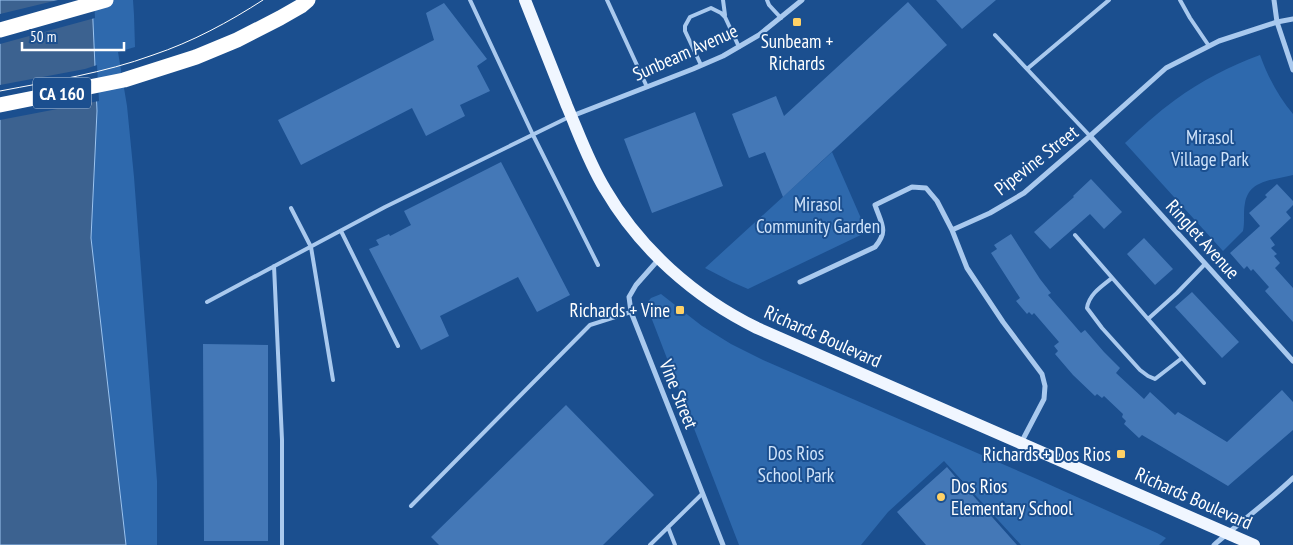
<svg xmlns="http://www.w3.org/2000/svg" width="1293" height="545" font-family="'PT Sans Narrow',sans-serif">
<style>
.green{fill:#2e69ad}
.water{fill:#3c6290;stroke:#9cc4f0}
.pier{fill:#1b4f8f}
.building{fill:#4478b7}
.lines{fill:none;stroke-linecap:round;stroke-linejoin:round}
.lane{stroke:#a9c9ee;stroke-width:4}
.street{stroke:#a9c9ee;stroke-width:5}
.primary{stroke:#f0f6ff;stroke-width:12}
.highway{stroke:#fff;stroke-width:15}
.tram{stroke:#fff;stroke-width:1}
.poi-dot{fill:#ffd166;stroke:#1b4f8f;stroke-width:2}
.labels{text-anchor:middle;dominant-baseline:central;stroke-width:4;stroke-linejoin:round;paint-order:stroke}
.shield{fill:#1b4f8f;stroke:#bbcadd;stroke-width:1}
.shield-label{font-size:18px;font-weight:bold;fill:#fff}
.poi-label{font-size:19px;fill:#fff;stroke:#1b4f8f;text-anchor:end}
.street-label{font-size:19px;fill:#fff;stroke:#1b4f8f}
.park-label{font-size:19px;fill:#cfe3fa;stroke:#1b4f8f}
</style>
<rect width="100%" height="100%" fill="#1b4f8f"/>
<path class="green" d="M92 0H133L134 15 135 47 118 52 127 106 134 177 157 481V545H126L91 238 97 111Z
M1260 55C1268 77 1278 96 1293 114V175C1275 180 1249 179 1245 203 1243 212 1245 222 1243 231L1223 251 1125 143C1141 128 1157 113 1175 100 1201 81 1230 66 1260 55Z
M832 152 867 232 748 289 732 282 705 268Z
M661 294 702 326 731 344 763 360 1037 479 1157 533 1166 538 1159 545H1021L944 461 888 512 861 545H739L646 304 651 298Z"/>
<path class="water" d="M0 0H92L97 111 91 238 126 545H0Z"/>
<path class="pier" d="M58 0H94L95 18 0 44V14Z
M97 65 99 101 0 120V85L85 69Z"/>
<path class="building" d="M936 0H996L962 29Z
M908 2 947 45 783 197 765 152 749 158 732 114 776 96 784 116Z
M444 3 487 59 477 66 490 91 460 105 465 116 426 136 412 108 301 165 278 120 434 40 426 13Z
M695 112 723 186 652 213 624 139Z
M501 162 570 295 537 312 518 277 440 316 449 336 421 350 369 249 379 245 376 240 389 234 390 236 411 225 404 211Z
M1091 179 1122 212 1104 229 1090 214 1050 249 1034 232 1074 197 1073 196Z
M1277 184 1293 201V205L1286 212 1291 218 1270 238 1275 245 1271 248 1277 254 1274 256 1280 263 1275 268 1293 288V322L1265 291 1269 287 1253 269 1251 271 1247 266 1244 269 1230 253 1260 226 1249 213 1267 197 1265 195Z
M1011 234 1040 279 1051 293 1048 295 1081 333 1085 330 1104 352 1120 368 1116 373 1144 399 1150 392 1175 415 1178 412 1227 442 1282 390 1293 402V430L1228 486 1142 435 1139 438 1124 424 1126 421 1122 417 1123 414 1104 396 1102 398 1097 394 1095 396 1073 375 1055 354 1058 351 1054 346 1059 342 1034 313 1032 315 1029 312 1027 314 1016 301 1020 298 991 253 997 249 994 245Z
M1144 238 1173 269 1155 285 1127 254Z
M1192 292 1239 342 1222 358 1175 307Z
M203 344 268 345V541H204Z
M566 405 654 495 603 545H439L431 537Z
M947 467 968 492 969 491 1017 545H926L897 512Z"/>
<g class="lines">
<path class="lane" d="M470 0 533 135 598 265
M607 0 647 87
M723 0 725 15
M767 0 769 5 781 18
M1180 0 1190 18 1209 46
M995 35 1090 136
M701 65 685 31V26L690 17 711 8 721 13 725 17 739 47
M1027 69 1109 0
M291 208 311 247 333 380
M341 231 398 346
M1075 235 1148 319 1177 293 1205 264
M274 266 282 440V545
M1112 278C1102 286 1089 294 1087 308L1102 328 1140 370 1148 376 1155 379 1182 358
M207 302 385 207 569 117
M1148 319 1204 383
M411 506 590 325 631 312
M668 527 675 545
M650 545 702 494"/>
<path class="street" d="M1274 0 1277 22 1293 70
M572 116 693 69 723 56 759 35 802 0
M1090 136 1293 361
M952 230 990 213 1024 193 1090 136 1166 68 1219 41 1277 22 1293 19
M659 259 636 285 629 297 631 312 723 545
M800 282 875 247C889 231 881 223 875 205L912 187 926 188 937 201 952 230 967 268 1003 322 1042 374 1045 386 1044 399 1021 443
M1214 545C1240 522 1268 502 1293 478"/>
<path class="primary" d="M525 0C539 35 553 71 567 106 579 134 589 163 605 189 640 249 694 297 757 328L1254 545"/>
<path class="highway" d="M0 30 106 0
M0 105 124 80 196 57 237 40 280 18 301 6 308 0"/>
<path class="tram" d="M0 91C52 81 104 73 153 55 192 42 229 22 263 0"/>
</g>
<g class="poi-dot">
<rect x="792" y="17" width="10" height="10" rx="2.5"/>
<rect x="675" y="305" width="10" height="10" rx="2.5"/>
<rect x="1116" y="449" width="10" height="10" rx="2.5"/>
<circle cx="941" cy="497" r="5"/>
</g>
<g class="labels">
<rect class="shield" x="33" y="77.5" width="58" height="31" rx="4"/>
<g class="shield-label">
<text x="62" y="93">CA 160</text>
</g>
<g class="poi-label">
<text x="797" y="41" text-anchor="middle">Sunbeam +<tspan x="797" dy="22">Richards</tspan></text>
<text x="670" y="310">Richards + Vine</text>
<text x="1111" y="454">Richards + Dos Rios</text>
<text x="951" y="486" text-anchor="start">Dos Rios<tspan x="951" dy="22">Elementary School</tspan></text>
</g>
<g class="street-label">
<text transform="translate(685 52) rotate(-24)">Sunbeam Avenue</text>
<text transform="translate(1036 160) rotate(-38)">Pipevine Street</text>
<text transform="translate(1203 239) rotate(48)">Ringlet Avenue</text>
<text transform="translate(823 336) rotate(24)">Richards Boulevard</text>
<text transform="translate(679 394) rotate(68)">Vine Street</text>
<text transform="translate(1194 498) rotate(24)">Richards Boulevard</text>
</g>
<g class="park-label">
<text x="1210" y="137">Mirasol<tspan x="1210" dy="22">Village Park</tspan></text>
<text x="818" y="204">Mirasol<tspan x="818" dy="22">Community Garden</tspan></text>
<text x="796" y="453">Dos Rios<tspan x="796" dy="22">School Park</tspan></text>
</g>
</g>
<path d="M22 42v8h102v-8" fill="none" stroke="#ffffff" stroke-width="2.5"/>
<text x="30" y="42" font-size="15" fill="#ffffff" stroke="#1b4f8f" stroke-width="4" paint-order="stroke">50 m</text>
</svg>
